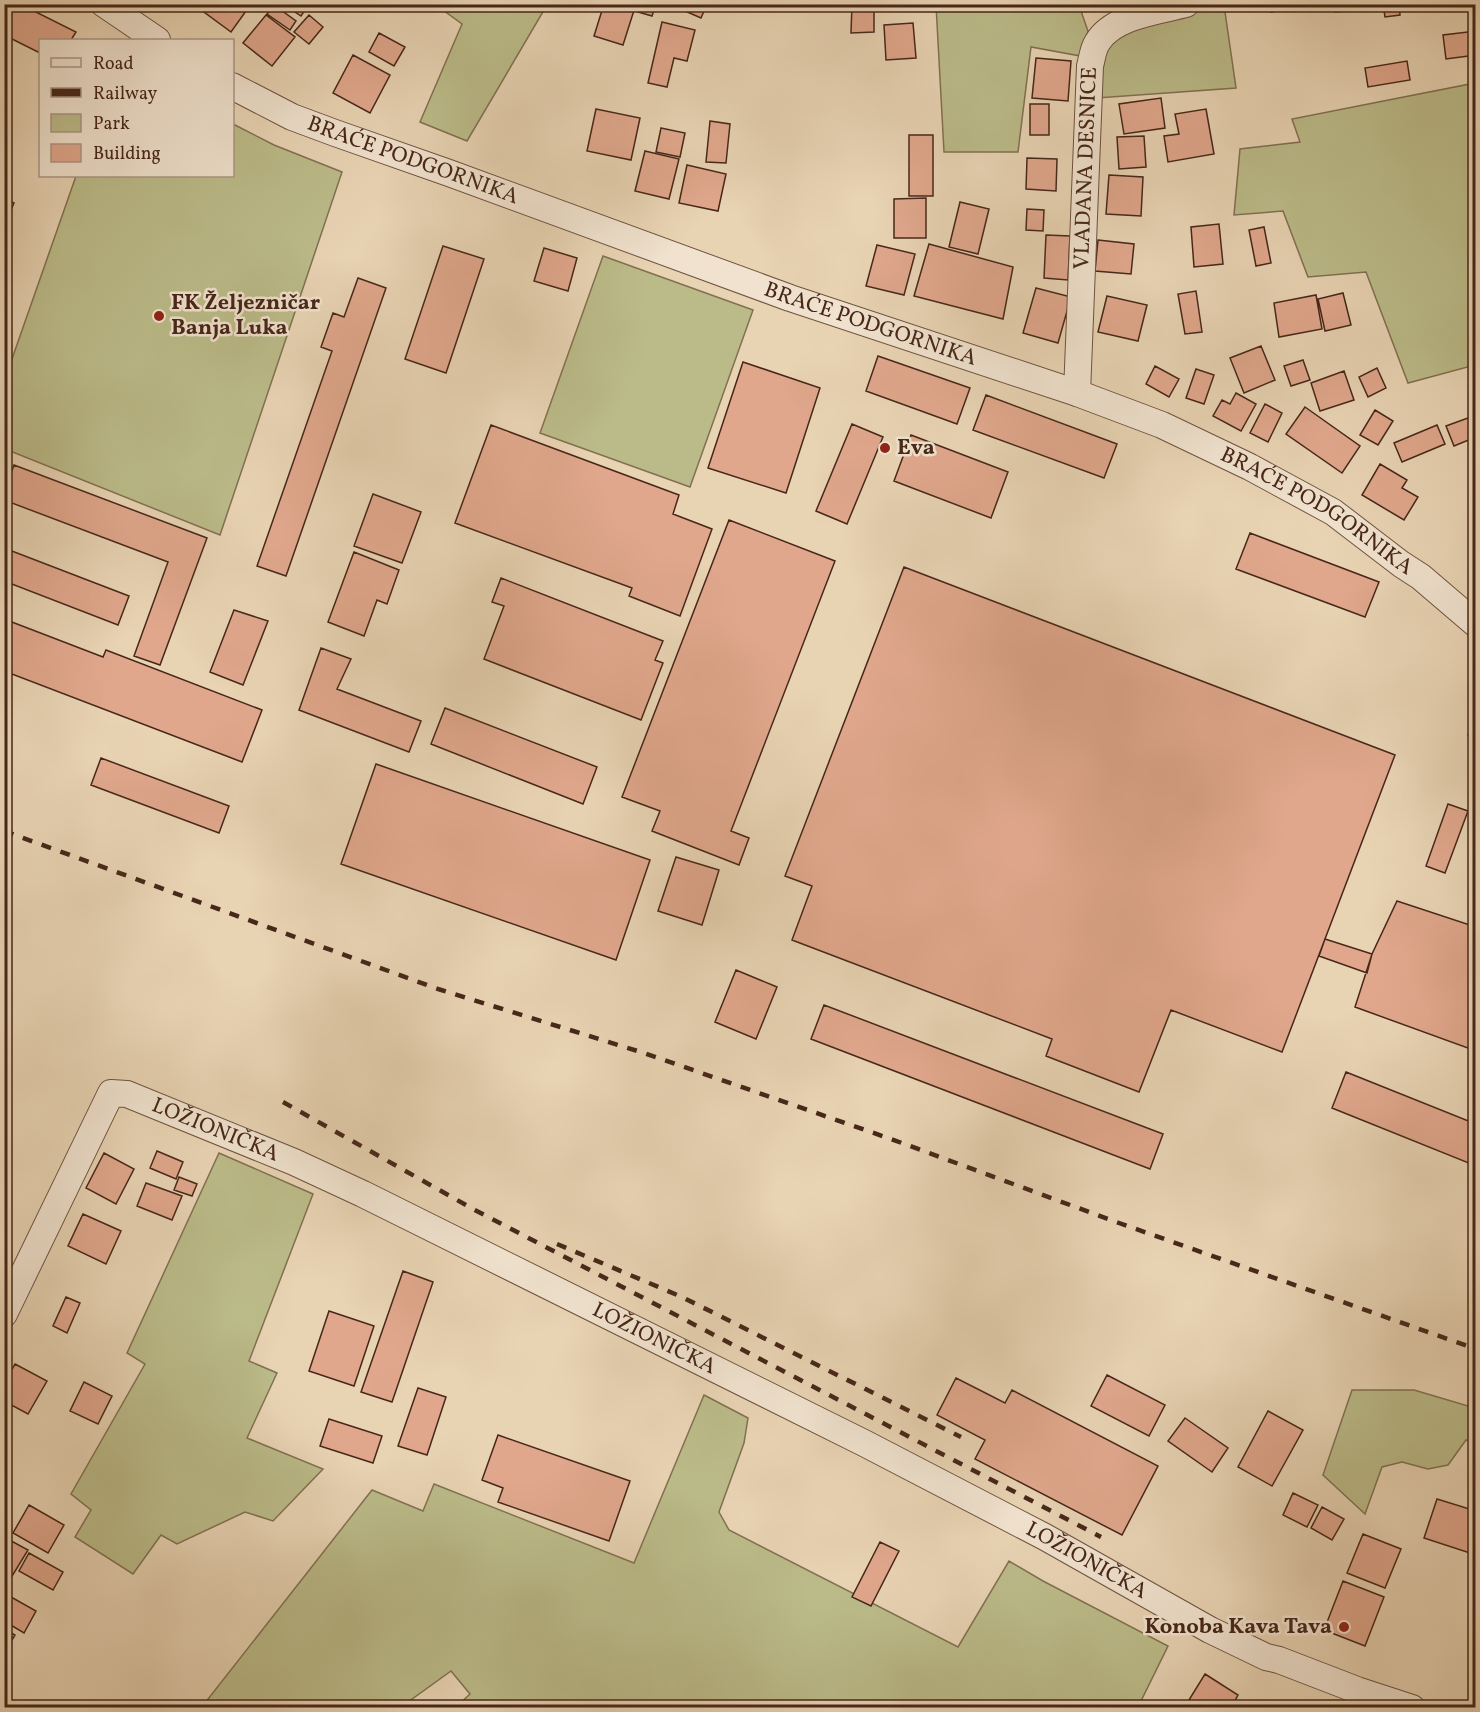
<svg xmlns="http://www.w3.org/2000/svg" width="1480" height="1712" font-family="Vollkorn,serif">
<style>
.green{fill:#bbbb89;stroke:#817151;stroke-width:1.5}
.building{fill:#e0a78c;stroke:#472719;stroke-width:1.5}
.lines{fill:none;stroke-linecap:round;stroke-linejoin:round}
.minor-casing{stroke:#6f5240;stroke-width:28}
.minor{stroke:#f0e2ce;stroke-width:26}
.rail{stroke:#472719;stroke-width:4.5;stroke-dasharray:10 10;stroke-linecap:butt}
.poi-dot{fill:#8f2418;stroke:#f0e2ce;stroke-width:2}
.labels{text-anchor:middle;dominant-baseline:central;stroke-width:5;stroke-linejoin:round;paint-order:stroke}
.street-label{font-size:22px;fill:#472719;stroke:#f0e2ce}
.poi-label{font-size:22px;font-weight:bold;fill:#472719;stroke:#f0e2ce;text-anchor:start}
</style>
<rect width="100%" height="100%" fill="#e8d3b3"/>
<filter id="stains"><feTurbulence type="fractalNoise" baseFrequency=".00333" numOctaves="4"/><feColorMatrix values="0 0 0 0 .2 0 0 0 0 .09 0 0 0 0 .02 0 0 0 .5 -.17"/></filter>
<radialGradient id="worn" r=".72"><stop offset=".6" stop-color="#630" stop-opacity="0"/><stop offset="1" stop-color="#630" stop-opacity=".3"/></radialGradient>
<path class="green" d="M436 5H547L467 141 420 122 462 24Z
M936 5H1082V14L1088 31 1086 57 1031 47 1018 152H944Z
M1221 5H1224L1236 88 1097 98C1099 82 1097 58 1108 44 1119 29 1200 11 1221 5Z
M1475 83V365L1408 383 1366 272 1308 277 1283 211 1234 215 1240 149 1300 142 1292 119Z
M233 124 274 145 342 172 220 535 5 449V379L76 176H232Z
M603 256 753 310 690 487 540 433Z
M219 1153 313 1194 249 1361 277 1373 247 1438 323 1469 273 1521 245 1512 177 1544 161 1535 133 1574 75 1537 91 1510 71 1494 145 1364 127 1353Z
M1352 1390H1414L1475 1408V1443L1466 1440 1448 1465 1428 1469 1402 1462 1382 1467 1365 1514 1323 1475Z
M704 1395 748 1418 744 1443 719 1512 729 1530 958 1647 1009 1561 1043 1581 1168 1646 1138 1707H456L470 1694 451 1671 401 1707 201 1708 372 1490 423 1511 434 1484 634 1563Z"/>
<path class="building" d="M4 4H20L76 32 71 40H40V53L4 35Z
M210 4H251L231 32 204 12Z
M283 4H309L301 16Z
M604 4H636L623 45 594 36Z
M640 4H656L652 16 638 12Z
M669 4H707L701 18Z
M852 4H874V32L851 33Z
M1270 4H1291L1292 8 1271 12Z
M1334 4H1367V9L1335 12Z
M1383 4H1399L1400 15 1385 17Z
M274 5 296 21 290 30 267 14Z
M266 15 295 37 272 66 243 43Z
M309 15 323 27 309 44 294 32Z
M662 22 695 30 687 61 674 58 667 87 648 83Z
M913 23 916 58 886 60 884 25Z
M1476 31V55L1446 59 1443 35Z
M379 33 405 47 394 66 369 52Z
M353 55 390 75 370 113 333 93Z
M1036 58 1071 61 1068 101 1032 98Z
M1407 61 1410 80 1368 87 1365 68Z
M1161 98 1165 128 1124 134 1119 104Z
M1030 104H1049V135H1030Z
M596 109 640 118 631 160 587 151Z
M1206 109 1214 154 1168 162 1164 136 1179 134 1175 114Z
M710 121 730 124 726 163 706 162Z
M661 128 685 133 680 157 656 152Z
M909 135H933V196H909Z
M1144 136 1146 167 1119 169 1117 137Z
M645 151 679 159 669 199 635 191Z
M1027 158 1057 159 1056 191 1026 189Z
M687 165 726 174 718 211 679 203Z
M1109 175 1143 177 1141 216 1106 214Z
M926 198V238H894V199Z
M4 199 14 203 4 227Z
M960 202 989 209 978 254 949 247Z
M1027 209 1044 210 1043 231 1026 230Z
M1219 224 1223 264 1194 267 1191 227Z
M1264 227 1271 263 1256 266 1249 230Z
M1046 235 1070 236 1068 280 1044 278Z
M1098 240 1134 244 1131 274 1095 271Z
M929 244 1013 267 1003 319 914 296Z
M877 245 915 254 904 295 866 286Z
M443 246 484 259 446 373 405 359Z
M544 248 577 258 568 291 534 281Z
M358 278 386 288 286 576 257 566 332 351 321 347 333 313 344 317Z
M1036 288 1071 297 1058 343 1023 333Z
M1196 291 1202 332 1185 334 1178 294Z
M1343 293 1351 325 1325 331 1318 299Z
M1316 295 1322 329 1279 337 1274 303Z
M1107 296 1147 305 1138 341 1098 332Z
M1261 346 1275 380 1244 393 1230 358Z
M878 356 970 388 957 424 866 391Z
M1303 360 1310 380 1291 386 1284 366Z
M743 362 820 388 786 493 708 468Z
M1155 366 1179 379 1169 397 1146 384Z
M1377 368 1386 388 1368 397 1359 377Z
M1196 369 1214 375 1204 404 1186 398Z
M1344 371 1354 400 1320 411 1311 383Z
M1236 393 1256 404 1241 431 1213 416 1222 400 1230 404Z
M986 395 1117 444 1104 478 973 430Z
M1265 404 1282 413 1268 442 1250 433Z
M1305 407 1360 446 1342 473 1286 434Z
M1375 410 1393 421 1378 445 1360 435Z
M1476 415V437L1454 446 1446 426Z
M852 424 883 437 847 524 816 511Z
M491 425 679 495 673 514 712 529 680 616 629 596 632 588 455 523Z
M1437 425 1445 444 1402 462 1394 443Z
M911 435 1008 472 991 518 894 481Z
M1380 464 1407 480 1402 488 1418 497 1404 520 1362 495Z
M14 465 207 538 160 665 134 656 168 562 4 500V492Z
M373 494 421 512 402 563 354 546Z
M729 520 835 561 731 831 749 838 739 865 652 831 660 811 622 797Z
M1250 533 1379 582 1365 617 1236 569Z
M4 548 129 596 118 625 4 581Z
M354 552 399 570 387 604 377 600 364 636 328 622Z
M904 567 1395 755 1282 1052 1171 1010 1139 1092 1046 1056 1052 1039 792 940 812 886 785 876Z
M501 578 663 641 655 660 663 663 641 720 484 659 504 606 492 602Z
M234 610 268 621 243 685 210 672Z
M4 619 103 657 106 650 262 710 242 762 4 671Z
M321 648 351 659 337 689 421 721 409 752 299 710Z
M445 708 597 767 583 804 431 744Z
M1476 712V738L1468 735Z
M101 758 229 806 219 833 91 785Z
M376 764 650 860 616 960 341 864Z
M1448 804 1468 811 1445 873 1426 866Z
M676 857 719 870 702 925 658 911Z
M1397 901 1476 927V1051L1355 1007 1372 954Z
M1325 939 1372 954 1367 973 1319 956Z
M736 970 777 987 756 1039 715 1022Z
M824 1005 1163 1134 1150 1169 811 1039Z
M1346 1072 1476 1124V1166L1332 1108Z
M157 1151 183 1162 176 1179 150 1168Z
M104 1153 134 1169 116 1204 86 1188Z
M179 1177 197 1184 192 1196 174 1190Z
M146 1183 182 1196 172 1220 137 1206Z
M83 1214 121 1231 106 1264 68 1246Z
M403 1271 433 1282 392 1402 361 1392Z
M66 1297 80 1303 67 1333 53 1326Z
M329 1311 374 1326 354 1386 309 1371Z
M15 1364 47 1381 28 1414 4 1401V1384Z
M1107 1375 1165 1405 1149 1436 1091 1406Z
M956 1378 1005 1403 1012 1390 1158 1466 1122 1535 975 1459 985 1440 937 1415Z
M84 1382 112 1396 98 1424 70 1411Z
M418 1388 446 1397 427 1455 398 1446Z
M1268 1411 1303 1430 1272 1486 1238 1467Z
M1185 1418 1228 1448 1212 1472 1168 1441Z
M329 1419 382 1436 373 1463 320 1446Z
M498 1435 630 1481 609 1541 498 1502 503 1488 482 1480Z
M1293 1493 1318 1505 1307 1527 1283 1515Z
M1437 1499 1476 1511V1555L1424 1538Z
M29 1505 64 1525 48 1553 13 1533Z
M1322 1507 1344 1519 1332 1540 1311 1528Z
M1363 1534 1401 1549 1385 1588 1347 1573Z
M4 1537 28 1550 6 1586 4 1585Z
M880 1542 899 1551 871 1606 852 1597Z
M29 1553 63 1572 53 1590 19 1571Z
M1343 1581 1384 1597 1365 1646 1324 1630Z
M4 1593 36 1611 24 1633 4 1621Z
M4 1629 15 1635 4 1653Z
M1205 1674 1238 1695 1231 1708H1184Z"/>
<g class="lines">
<defs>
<g id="minor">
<path d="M104 4 157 40"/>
<path id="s1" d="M232 86 292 117 335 133 449 173 790 298 1077 393 1162 425 1250 467 1333 512 1401 564 1421 577 1476 624"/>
<path id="s2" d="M1077 393 1090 66C1092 59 1093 49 1097 43 1112 16 1159 11 1186 4"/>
<path id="s3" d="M4 1314 111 1093 127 1094 294 1162 363 1194 864 1443 1045 1537 1210 1630 1266 1657 1279 1660 1357 1690 1412 1708"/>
</g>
</defs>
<use href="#minor" class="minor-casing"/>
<use href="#minor" class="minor"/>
<path class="rail" d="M4 831 438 989 644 1053 891 1139 1119 1223 1476 1349
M283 1102 473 1209 1101 1537
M557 1244 682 1297 961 1437"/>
</g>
<g class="poi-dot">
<circle cx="159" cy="316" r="6"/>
<circle cx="885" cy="448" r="6"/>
<circle cx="1344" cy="1627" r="6"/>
</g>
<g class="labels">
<g class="street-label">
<text stroke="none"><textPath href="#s1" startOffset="196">BRAĆE PODGORNIKA</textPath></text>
<text stroke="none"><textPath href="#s2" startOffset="225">VLADANA DESNICE</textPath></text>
<text stroke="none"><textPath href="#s1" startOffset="682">BRAĆE PODGORNIKA</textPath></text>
<text stroke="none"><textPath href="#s1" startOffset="1168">BRAĆE PODGORNIKA</textPath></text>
<text stroke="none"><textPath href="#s3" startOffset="357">LOŽIONIČKA</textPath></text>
<text stroke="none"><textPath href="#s3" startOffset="843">LOŽIONIČKA</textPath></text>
<text stroke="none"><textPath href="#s3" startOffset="1329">LOŽIONIČKA</textPath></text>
</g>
<g class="poi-label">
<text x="171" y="303">FK Željezničar<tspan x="171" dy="25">Banja Luka</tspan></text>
<text x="897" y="448">Eva</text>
<text x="1332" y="1627" text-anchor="end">Konoba Kava Tava</text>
</g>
</g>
<rect width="1480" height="1712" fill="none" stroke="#e8d3b3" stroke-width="24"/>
<rect x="6" y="6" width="1468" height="1700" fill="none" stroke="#472719" stroke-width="3"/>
<rect x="12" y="12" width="1456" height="1688" fill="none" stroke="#472719" stroke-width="1.5"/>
<rect x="39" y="39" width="195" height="138" fill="#f0e2ce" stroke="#ac9786" stroke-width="1.5"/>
<rect x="51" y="58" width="30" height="9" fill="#f0e2ce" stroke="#ac9786" stroke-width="1.5"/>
<text x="93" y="69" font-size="18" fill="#472719">Road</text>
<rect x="51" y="88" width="30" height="9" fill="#472719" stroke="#ac9786" stroke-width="1.5"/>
<text x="93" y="99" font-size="18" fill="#472719">Railway</text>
<rect x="51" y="114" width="30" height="18" fill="#bbbb89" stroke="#ac9786" stroke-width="1.5"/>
<text x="93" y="129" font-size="18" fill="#472719">Park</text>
<rect x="51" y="144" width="30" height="18" fill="#e0a78c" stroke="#ac9786" stroke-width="1.5"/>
<text x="93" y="159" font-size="18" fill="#472719">Building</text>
<rect width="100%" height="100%" filter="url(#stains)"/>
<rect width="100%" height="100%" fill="url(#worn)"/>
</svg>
